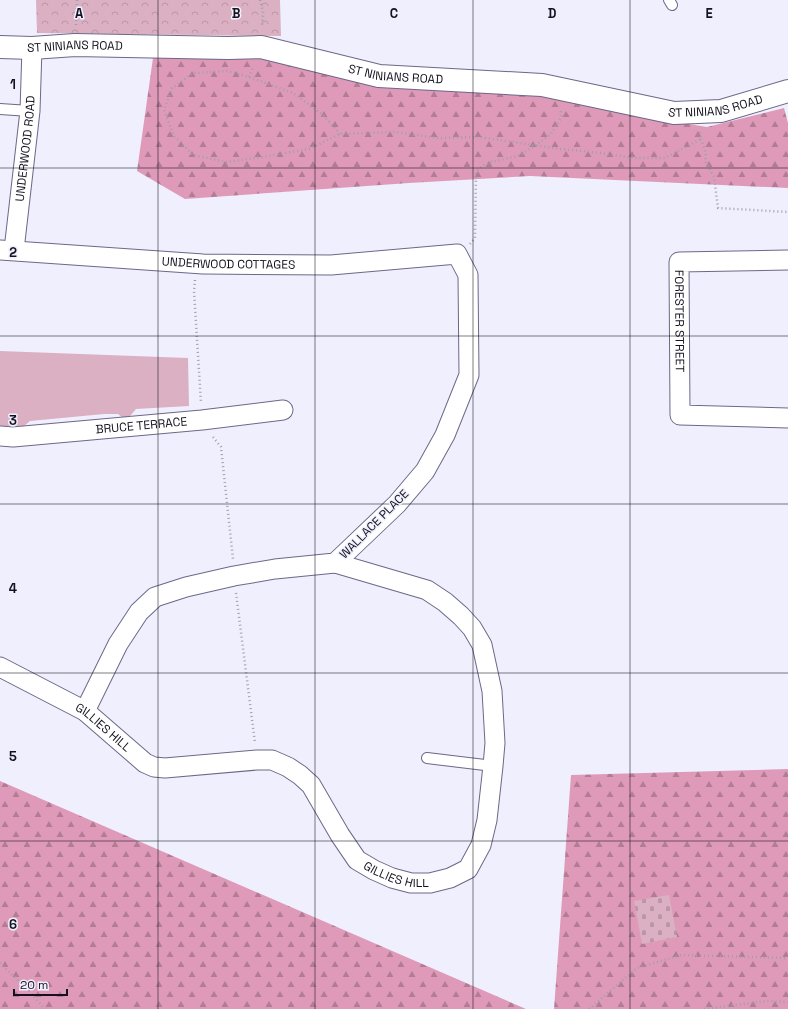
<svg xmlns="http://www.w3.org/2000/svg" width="788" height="1009" font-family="'Space Grotesk',sans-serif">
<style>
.grass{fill:#dab0c2}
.forest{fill:url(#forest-firs)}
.cemetery{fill:url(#cemetery-stones)}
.park{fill:url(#park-crowns)}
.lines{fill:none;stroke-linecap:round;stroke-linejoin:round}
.service-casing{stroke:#6c6887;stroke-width:12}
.minor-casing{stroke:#6c6887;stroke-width:21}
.tertiary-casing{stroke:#6c6887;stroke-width:24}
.path{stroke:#a09fac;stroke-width:2.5;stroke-dasharray:1 3;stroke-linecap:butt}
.service{stroke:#fff;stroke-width:10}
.minor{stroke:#fff;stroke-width:19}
.tertiary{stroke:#fff;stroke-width:22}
.grid{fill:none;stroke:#13121e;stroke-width:1;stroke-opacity:0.55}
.labels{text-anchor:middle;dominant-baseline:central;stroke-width:3;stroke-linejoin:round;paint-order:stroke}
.street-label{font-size:12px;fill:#13121e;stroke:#f0effd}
.grid-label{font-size:13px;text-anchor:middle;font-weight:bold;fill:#13121e;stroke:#f0effd;stroke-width:3;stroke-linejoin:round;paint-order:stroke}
</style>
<defs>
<pattern id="forest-firs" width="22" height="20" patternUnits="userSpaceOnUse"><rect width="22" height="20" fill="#de9ab8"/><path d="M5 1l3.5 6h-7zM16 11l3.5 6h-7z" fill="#b37c95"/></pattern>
<pattern id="cemetery-stones" width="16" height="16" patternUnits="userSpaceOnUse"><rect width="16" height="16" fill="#dab0c2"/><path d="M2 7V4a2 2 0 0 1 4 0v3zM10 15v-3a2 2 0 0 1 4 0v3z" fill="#ba96a6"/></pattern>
<pattern id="park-crowns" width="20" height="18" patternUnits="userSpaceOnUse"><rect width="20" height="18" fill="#dab0c2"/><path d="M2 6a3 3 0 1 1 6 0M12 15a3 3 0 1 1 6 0" fill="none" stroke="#ba96a6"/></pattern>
</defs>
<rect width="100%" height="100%" fill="#f0effd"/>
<path class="grass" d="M0 351 188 358 189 406 136 409 130 416 125 418 122 417 118 414H104L30 421 24 426H0Z"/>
<path class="forest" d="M251 55 547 96 665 120 707 127 784 108 788 123V188L530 176 409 183 185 199 137 171 153 58Z
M788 769V1009H554L571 775Z
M0 781 526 1009H0Z"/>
<path class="cemetery" d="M669 895 677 937 642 944 634 901Z"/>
<path class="park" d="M36 0H280L281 36 37 33Z"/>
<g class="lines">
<defs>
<path id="service" d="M669 0 672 5
M0 109 30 111
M427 758 493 766"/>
<g id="minor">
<path id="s1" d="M0 250 203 264 331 265 457 254 468 275 469 375 445 435 425 471 397 504 335 563 275 569 234 576 186 587 155 597 139 612 118 644 85 711"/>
<path id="s2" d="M14 250 30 111 32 48"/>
<path id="s3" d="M788 260 679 262 680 415 788 418"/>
<path id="s4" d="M0 436 13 437 202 420 283 410"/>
<path id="s5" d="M0 667 85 711 145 763 154 767 165 768 257 760H272L288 767 300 775 311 785 340 835 357 860 374 870 392 878 411 883H430L450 878 468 869 481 845 487 820 493 766 495 743 492 691 482 645 472 628 461 616 445 602 427 590 335 563"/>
</g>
<g id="tertiary">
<path id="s6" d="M0 47 32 48 75 45 228 48 261 47 379 76 542 85 674 113 721 111 788 91"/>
</g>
</defs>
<use href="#service" class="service-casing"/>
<use href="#minor" class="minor-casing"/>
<use href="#tertiary" class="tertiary-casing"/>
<path class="path" d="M260 0 263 11 262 27
M76 25 77 0
M249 77 253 67
M340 134 323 115 293 93 249 77 228 71 193 73 172 88 164 110 174 136 193 155 226 162 263 157 309 149 340 134 395 132 438 138 480 137 552 148 601 153 635 158H665L701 139 700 132
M701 139 706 153 705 161 714 177 718 208 788 212
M470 244 475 238 476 172 482 166 491 162 518 156 536 145 551 134 561 118V109
M195 280 194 291 201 403
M213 437 221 447 233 559
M236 593 255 743
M0 963 28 990 45 1009
M589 1009 637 968 682 955 788 958
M704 1009 767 1001 788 1002"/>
<use href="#service" class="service"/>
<use href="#minor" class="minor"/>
<use href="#tertiary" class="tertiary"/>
</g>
<path class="grid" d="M158 0V1009M315 0V1009M473 0V1009M630 0V1009M0 168H788M0 336H788M0 504H788M0 673H788M0 841H788"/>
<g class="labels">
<g class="street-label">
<text stroke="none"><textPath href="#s6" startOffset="75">ST NINIANS ROAD</textPath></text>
<text stroke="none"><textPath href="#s6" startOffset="399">ST NINIANS ROAD</textPath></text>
<text stroke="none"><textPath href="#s6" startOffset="723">ST NINIANS ROAD</textPath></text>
<text stroke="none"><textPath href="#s2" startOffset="102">UNDERWOOD ROAD</textPath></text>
<text stroke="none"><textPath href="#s1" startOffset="229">UNDERWOOD COTTAGES</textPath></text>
<text stroke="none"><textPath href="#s3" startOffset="168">FORESTER STREET</textPath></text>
<text stroke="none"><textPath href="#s4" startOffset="142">BRUCE TERRACE</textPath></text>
<text transform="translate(374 524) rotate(-45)">WALLACE PLACE</text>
<text stroke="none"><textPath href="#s5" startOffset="120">GILLIES HILL</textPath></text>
<text stroke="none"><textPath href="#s5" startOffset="481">GILLIES HILL</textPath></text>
</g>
</g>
<g class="grid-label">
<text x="79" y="18">A</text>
<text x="236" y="18">B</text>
<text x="394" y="18">C</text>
<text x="552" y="18">D</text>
<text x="709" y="18">E</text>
<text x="13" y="89">1</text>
<text x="13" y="257">2</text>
<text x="13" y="425">3</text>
<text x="13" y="593">4</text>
<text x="13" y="761">5</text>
<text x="13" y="929">6</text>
</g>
<path d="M14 989v6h53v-6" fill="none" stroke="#13121e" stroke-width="2"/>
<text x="20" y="989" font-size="12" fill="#13121e" stroke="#f0effd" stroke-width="3" paint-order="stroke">20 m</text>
</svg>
